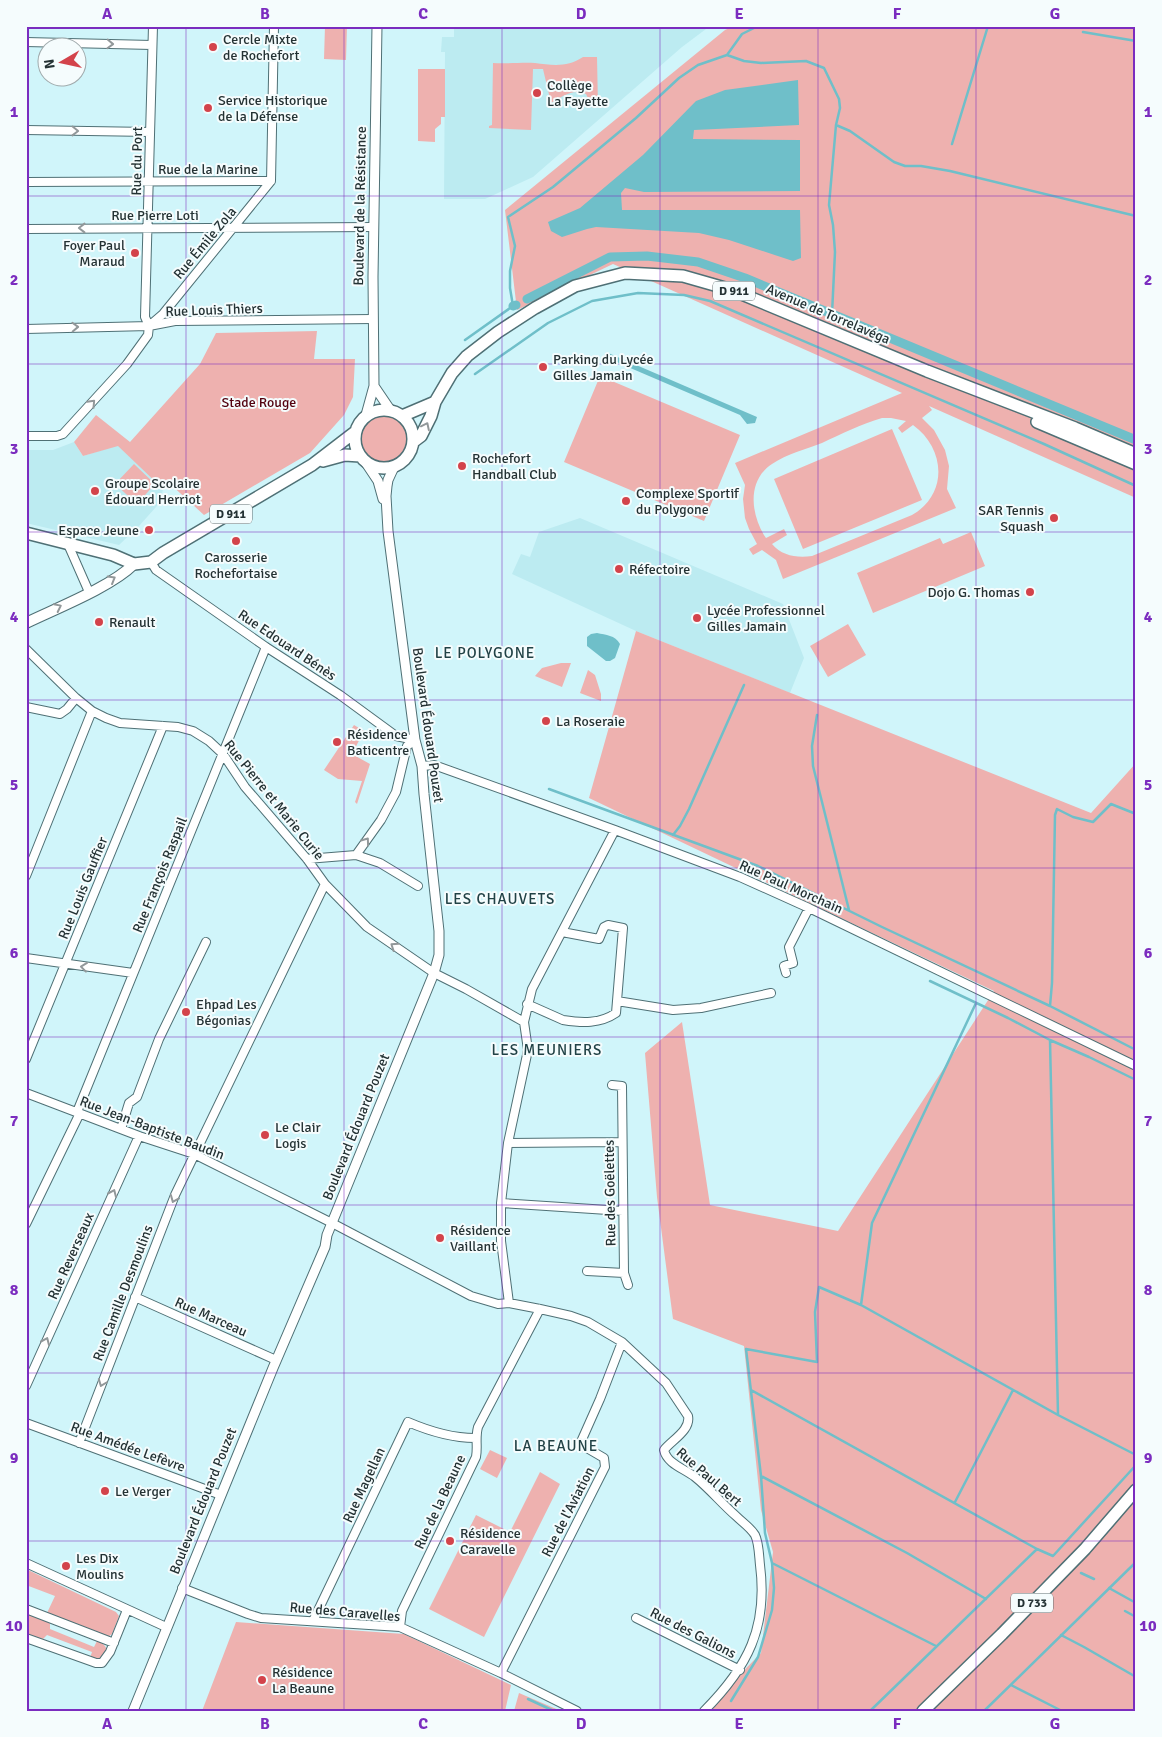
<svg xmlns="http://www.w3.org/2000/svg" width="1162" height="1737" font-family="Signika,sans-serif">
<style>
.built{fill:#bcebf1}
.green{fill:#eeb1af;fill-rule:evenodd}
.water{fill:#6fbfc9}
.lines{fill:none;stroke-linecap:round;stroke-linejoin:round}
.stream{stroke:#6fbfc9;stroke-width:2.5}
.canal{stroke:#6fbfc9;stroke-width:9}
.minor-casing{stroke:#4f7075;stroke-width:10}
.tertiary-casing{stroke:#4f7075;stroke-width:11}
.secondary-casing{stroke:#4f7075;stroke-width:12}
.primary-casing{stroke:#4f7075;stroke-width:14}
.minor{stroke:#fff;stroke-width:8}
.tertiary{stroke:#fff;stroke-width:9}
.secondary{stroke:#fff;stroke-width:10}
.primary{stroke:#fff;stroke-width:11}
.oneway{stroke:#92989a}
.grid{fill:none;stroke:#7b2cbf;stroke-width:1;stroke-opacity:0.55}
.poi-dot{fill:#d3434b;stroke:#f5fcfd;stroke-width:2}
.labels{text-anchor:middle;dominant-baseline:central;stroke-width:4;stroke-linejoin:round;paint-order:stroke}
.shield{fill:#f5fcfd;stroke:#636f70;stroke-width:1}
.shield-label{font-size:12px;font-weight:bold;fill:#243234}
.poi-label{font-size:14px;fill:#243234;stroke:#f5fcfd;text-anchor:start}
.street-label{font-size:14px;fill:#243234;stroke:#f5fcfd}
.park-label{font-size:14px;fill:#53020f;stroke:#f5fcfd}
.neighbourhood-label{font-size:15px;letter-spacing:1px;fill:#214246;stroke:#f5fcfd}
.neatline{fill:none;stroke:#7b2cbf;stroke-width:2}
.grid-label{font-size:16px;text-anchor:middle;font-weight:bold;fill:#7b2cbf}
</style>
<rect width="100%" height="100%" fill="#d0f5fa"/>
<path class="built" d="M454 26H710L682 47 533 177 485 199H444L445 52H441L442 37H454Z
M74 442 83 456 118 445 163 489 162 494 165 497 139 526 119 545 26 523V450H53Z
M580 518 783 604 804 658 790 693 636 631 512 574 521 554 530 557 539 532Z"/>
<path class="green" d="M325 26H347L346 60 324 59Z
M734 26H1136V498L929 406 932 410 922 418 934 430 945 450 949 466 947 489 956 508 783 579 776 560 762 550 753 555 749 549 757 544 749 529 745 518 743 499 745 485 735 463 902 393 613 264 517 310 505 210 725 30ZM882 418H891L906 421 898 428 902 433 913 425C945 448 949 494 912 515L812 556C797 558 782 556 772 544L787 535 784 529 766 538C751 516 746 481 772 464 787 454 806 449 822 443 841 434 861 424 882 418Z
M583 57H597L598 107 593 108 586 94C573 88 563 96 551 103L543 69H533L531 130 489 128V126L492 125 493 63C506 64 523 62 535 63 551 65 567 68 583 57Z
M418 69H445V117H441V124L435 129V142L418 141Z
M317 331 314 359H355L353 397 344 415 310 453 204 515 168 482 163 489 118 446 83 456 74 442 96 415 130 442 200 364 216 333Z
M600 376 740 435 704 521 564 462Z
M359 438a25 25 0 1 1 50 0a25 25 0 1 1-50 0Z
M892 429 922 500 803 549 774 479Z
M134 464 155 484 137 504 115 484Z
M971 532 985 566 873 613 857 573 940 538 943 544Z
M848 624 866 655 828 677 810 646Z
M636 631 1091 813 1136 763V1711H704L761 1653 773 1552 761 1510 744 1346 673 1319 657 1197 645 1053 682 1022 710 1205 838 1231 994 991 589 798Z
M561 663H571L562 687 535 676 542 668Z
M588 670 595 675 601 694V701L580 693Z
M354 725 364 731 352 754 370 764 357 804 355 802 362 781 338 779 324 770Z
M490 1450 507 1458 497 1478 480 1469Z
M540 1472 560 1484 484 1637 429 1609 476 1515 510 1532Z
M26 1569 116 1612 119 1616 112 1634 108 1637 105 1636 47 1613 55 1596 26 1585Z
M26 1613 48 1621 50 1624V1629L94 1647 97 1641C102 1643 106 1645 107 1651L99 1661 90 1658 92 1652 47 1635 43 1639 26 1635Z
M236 1622 404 1634 511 1685 505 1711H202Z
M519 1693 561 1711H514Z"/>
<path class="water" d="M798 80 799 125 694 130 693 139 800 140V191L644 192 625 188 621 193 622 210H800L801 258 793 261 729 240 699 233 596 227 587 229 562 237 551 231 548 222 580 208 643 155 696 101 725 90Z
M606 352 757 417 755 423 747 424 740 415 614 361 601 364Z
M597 633C606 635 615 635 620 644L615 658 610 661H606L587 646V637L591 634Z"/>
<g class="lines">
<path class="stream" d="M1083 32 1136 41
M727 55 744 61 761 63 806 61 824 68 839 99 840 108 836 125 829 205 833 225 835 252 832 314
M836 125 850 131 894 162 905 166H921L950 171 1136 216
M952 144 988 26
M465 340 513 306 510 288V271L515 246 508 217 553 187 636 118 679 78 698 65 727 55 742 34 758 26
M475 374 548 323 592 301 638 293 684 295 710 301 1044 444 1136 486
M817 715 812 746 813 766 849 910
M549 789 758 866 882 927 1050 1006 1136 1050
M673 835 680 826 689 809 744 685
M930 981 1008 1018 1050 1040 1089 1057 1136 1080
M1050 1006 1052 983 1055 815 1057 809 1073 817 1093 822 1111 804 1136 814
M1050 1040 1058 1415
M861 1305 872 1223 976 1003
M751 1390 1037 1549 1053 1556 1136 1465
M761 1476 907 1553 986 1599
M955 1502 1013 1390
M772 1563 936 1646
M1081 1573 1094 1579
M1109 1588 1136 1603
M1125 1611 1136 1617
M1061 1635 1084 1647 1136 1677
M1011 1685 1062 1711
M528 1699 554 1711
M731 1701 758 1657 772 1610 774 1588 772 1563 765 1533 761 1476 746 1349 817 1362 815 1312 819 1287 861 1305 1058 1415 1136 1455
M870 1711 1037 1549
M984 1711 1136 1562"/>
<path class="canal" d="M527 299 610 257 647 256 698 262 745 278 832 314 1136 440
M513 306 516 305"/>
<defs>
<path id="minor" d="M26 42 152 45
M26 130 150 132
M26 182 271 181
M26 229 374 227
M149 326 145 317 153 26
M26 329 149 326 175 321 373 319
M26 436H57L63 434 127 364 148 335 149 326 163 314 271 181 274 26
M67 542 89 592
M151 562 156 570 266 647 340 695 396 736 415 740
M26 649 76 698 92 711 106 718 120 723 178 727 193 731 209 741 223 754 245 787 307 859 325 884 367 927 434 973 466 989 524 1022 528 1050 508 1143 501 1203V1241L509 1303
M26 707 60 714 67 709 76 698
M422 766 434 765 615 830 740 877 809 908 1136 1066
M356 855 380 863 418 886
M307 859 356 855 381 820 396 792 407 746 415 740
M26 876 92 711
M26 958 133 973
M786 973 784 966 793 963 789 947 809 908
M617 1001 673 1010 701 1008 771 993
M527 1004 563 1020C582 1023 600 1024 616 1013L623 928 608 925 604 927 599 939 562 932
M524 1022 532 989 615 830
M26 1059 163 726
M26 1093 139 1136 194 1154 332 1223 471 1296 498 1304 509 1303 540 1309 571 1316 588 1322 622 1342 666 1383 688 1416C691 1430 672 1440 664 1450 667 1464 685 1469 695 1477 710 1489 722 1504 736 1516 742 1522 750 1527 755 1535 759 1543 759 1556 760 1565 768 1627 748 1667 704 1711
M77 1112 266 647
M121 1129 129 1103 137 1097 159 1039 206 942
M508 1143 622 1142
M501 1203 623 1211
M26 1224 80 1113
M587 1271 624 1273 622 1086 612 1085
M624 1273 628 1285
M135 1297 276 1360
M26 1386 139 1136
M26 1423 221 1495
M79 1443 175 1195 325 884
M26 1563 166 1627
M182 1588 248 1614 261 1618 400 1627 501 1673 577 1711
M26 1609 114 1643
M636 1618 740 1670
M313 1621 408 1422C429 1431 452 1438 475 1438
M400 1627 402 1611 476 1457C478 1447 475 1438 478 1427L540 1309
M26 1638 96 1663H102L110 1652 127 1610
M501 1673 605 1467 604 1458 580 1444 600 1399 622 1342"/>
<path id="tertiary" d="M374 386 391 411
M366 415 374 386 373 277 377 26
M366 463 378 481 383 499
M133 1711 273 1368 325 1247 327 1235 434 973 439 955V931L424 794 422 766 415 740 388 531 386 496 387 486 388 480 394 467"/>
<path id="secondary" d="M26 623C57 608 111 587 134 564"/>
<path id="primary" d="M355 439a29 29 0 1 1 58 0a29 29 0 1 1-58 0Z
M402 416 435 402
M1037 422 1136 464
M413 442 421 436 431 416 435 402 452 373 467 356 498 332 535 308 575 286 625 273 683 276 732 290 927 371 1075 428 1136 454
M323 461 345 455 360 456
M26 533 113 555 134 564 151 562 163 553 312 465 355 432
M923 1711 1002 1634 1085 1549 1136 1490"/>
</defs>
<use href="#minor" class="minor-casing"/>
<use href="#tertiary" class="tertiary-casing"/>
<use href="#secondary" class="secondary-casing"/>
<use href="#primary" class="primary-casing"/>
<use href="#minor" class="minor"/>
<use href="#tertiary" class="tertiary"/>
<use href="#secondary" class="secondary"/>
<use href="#primary" class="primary"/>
</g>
<defs><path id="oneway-chevron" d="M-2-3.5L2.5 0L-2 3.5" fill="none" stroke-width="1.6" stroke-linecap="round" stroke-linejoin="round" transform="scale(1.25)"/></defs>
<g class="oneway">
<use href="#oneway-chevron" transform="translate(110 44) rotate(2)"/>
<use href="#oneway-chevron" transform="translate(75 131) rotate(1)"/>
<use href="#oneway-chevron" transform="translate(82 228) rotate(180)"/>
<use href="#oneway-chevron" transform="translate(75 327) rotate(-2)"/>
<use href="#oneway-chevron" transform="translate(92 403) rotate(-47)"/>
<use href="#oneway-chevron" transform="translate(426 426) rotate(-64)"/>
<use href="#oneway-chevron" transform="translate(112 579) rotate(-30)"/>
<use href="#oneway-chevron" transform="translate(58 607) rotate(-26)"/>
<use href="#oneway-chevron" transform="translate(366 841) rotate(-54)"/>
<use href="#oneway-chevron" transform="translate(394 946) rotate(-146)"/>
<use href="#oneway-chevron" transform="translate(84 967) rotate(-173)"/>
<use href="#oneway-chevron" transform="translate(113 1193) rotate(-66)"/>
<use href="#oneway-chevron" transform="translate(174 1199) rotate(112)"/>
<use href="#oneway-chevron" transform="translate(46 1341) rotate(-66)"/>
<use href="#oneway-chevron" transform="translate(102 1383) rotate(111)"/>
</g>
<path class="grid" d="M186 26V1711M344 26V1711M502 26V1711M660 26V1711M818 26V1711M976 26V1711M26 196H1136M26 364H1136M26 532H1136M26 700H1136M26 868H1136M26 1037H1136M26 1205H1136M26 1373H1136M26 1541H1136"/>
<g class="poi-dot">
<circle cx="213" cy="47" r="5"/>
<circle cx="537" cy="93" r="5"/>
<circle cx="208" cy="108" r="5"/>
<circle cx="135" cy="253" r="5"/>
<circle cx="543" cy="367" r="5"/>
<circle cx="462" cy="466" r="5"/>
<circle cx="95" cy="491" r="5"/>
<circle cx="626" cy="501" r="5"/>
<circle cx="1054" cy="518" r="5"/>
<circle cx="149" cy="530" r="5"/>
<circle cx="236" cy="541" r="5"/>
<circle cx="619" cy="569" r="5"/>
<circle cx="1030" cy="592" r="5"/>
<circle cx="697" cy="618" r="5"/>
<circle cx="99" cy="622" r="5"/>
<circle cx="546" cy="721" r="5"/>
<circle cx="337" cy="742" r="5"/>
<circle cx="186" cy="1012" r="5"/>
<circle cx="265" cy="1135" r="5"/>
<circle cx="440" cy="1238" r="5"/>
<circle cx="105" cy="1491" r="5"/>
<circle cx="450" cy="1541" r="5"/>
<circle cx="66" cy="1566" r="5"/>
<circle cx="262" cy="1680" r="5"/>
</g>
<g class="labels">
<g class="shield">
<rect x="713" y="281.5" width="42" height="19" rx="4"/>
<rect x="210" y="504.5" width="42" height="19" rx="4"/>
<rect x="1011" y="1593.5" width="42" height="19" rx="4"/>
</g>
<g class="shield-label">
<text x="734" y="291">D 911</text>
<text x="231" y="514">D 911</text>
<text x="1032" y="1603">D 733</text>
</g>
<g class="poi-label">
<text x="223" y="39">Cercle Mixte<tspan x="223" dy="16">de Rochefort</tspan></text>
<text x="547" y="85">Collège<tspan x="547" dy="16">La Fayette</tspan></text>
<text x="218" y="100">Service Historique<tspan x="218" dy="16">de la Défense</tspan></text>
<text x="125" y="245" text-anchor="end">Foyer Paul<tspan x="125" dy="16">Maraud</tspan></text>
<text x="553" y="359">Parking du Lycée<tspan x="553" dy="16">Gilles Jamain</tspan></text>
<text x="472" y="458">Rochefort<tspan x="472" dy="16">Handball Club</tspan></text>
<text x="105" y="483">Groupe Scolaire<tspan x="105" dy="16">Édouard Herriot</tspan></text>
<text x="636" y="493">Complexe Sportif<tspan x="636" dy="16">du Polygone</tspan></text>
<text x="1044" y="510" text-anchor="end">SAR Tennis<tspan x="1044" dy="16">Squash</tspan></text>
<text x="139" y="530" text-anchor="end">Espace Jeune</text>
<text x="236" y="557" text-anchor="middle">Carosserie<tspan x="236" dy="16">Rochefortaise</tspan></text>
<text x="629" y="569">Réfectoire</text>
<text x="1020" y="592" text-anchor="end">Dojo G. Thomas</text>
<text x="707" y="610">Lycée Professionnel<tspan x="707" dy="16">Gilles Jamain</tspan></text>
<text x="109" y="622">Renault</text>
<text x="556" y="721">La Roseraie</text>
<text x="347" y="734">Résidence<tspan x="347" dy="16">Baticentre</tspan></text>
<text x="196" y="1004">Ehpad Les<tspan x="196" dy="16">Bégonias</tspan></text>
<text x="275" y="1127">Le Clair<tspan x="275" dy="16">Logis</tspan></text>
<text x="450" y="1230">Résidence<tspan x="450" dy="16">Vaillant</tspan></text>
<text x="115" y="1491">Le Verger</text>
<text x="460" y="1533">Résidence<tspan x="460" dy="16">Caravelle</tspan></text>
<text x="76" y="1558">Les Dix<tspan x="76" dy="16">Moulins</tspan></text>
<text x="272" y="1672">Résidence<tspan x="272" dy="16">La Beaune</tspan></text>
</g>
<g class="street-label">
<text transform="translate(137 161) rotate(-89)">Rue du Port</text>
<text x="208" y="169">Rue de la Marine</text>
<text transform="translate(360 206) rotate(-89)">Boulevard de la Résistance</text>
<text x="155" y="215">Rue Pierre Loti</text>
<text transform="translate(205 243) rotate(-50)">Rue Émile Zola</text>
<text transform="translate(214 310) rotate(-2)">Rue Louis Thiers</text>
<text transform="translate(828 314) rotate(23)">Avenue de Torrelavéga</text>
<text transform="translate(287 645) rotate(34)">Rue Edouard Bénès</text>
<text transform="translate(428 725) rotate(82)">Boulevard Édouard Pouzet</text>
<text transform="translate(274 800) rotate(51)">Rue Pierre et Marie Curie</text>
<text transform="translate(160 875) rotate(-68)">Rue François Raspail</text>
<text transform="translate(791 887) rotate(24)">Rue Paul Morchain</text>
<text transform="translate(83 888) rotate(-68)">Rue Louis Gauffier</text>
<text transform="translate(356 1127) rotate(-68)">Boulevard Édouard Pouzet</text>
<text transform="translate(152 1128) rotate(21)">Rue Jean-Baptiste Baudin</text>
<text transform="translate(610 1193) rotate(-91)">Rue des Goëlettes</text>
<text transform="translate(71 1256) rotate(-66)">Rue Reverseaux</text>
<text transform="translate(123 1293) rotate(-69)">Rue Camille Desmoulins</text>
<text transform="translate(211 1317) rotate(24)">Rue Marceau</text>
<text transform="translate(128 1447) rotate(20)">Rue Amédée Lefèvre</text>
<text transform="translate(709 1477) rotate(41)">Rue Paul Bert</text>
<text transform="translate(364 1485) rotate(-65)">Rue Magellan</text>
<text transform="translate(203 1501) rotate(-68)">Boulevard Édouard Pouzet</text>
<text transform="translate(440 1502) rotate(-65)">Rue de la Beaune</text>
<text transform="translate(568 1512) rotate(-63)">Rue de l'Aviation</text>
<text transform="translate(345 1612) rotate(5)">Rue des Caravelles</text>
<text transform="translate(693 1633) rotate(27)">Rue des Galions</text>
</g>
<g class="park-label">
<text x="259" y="402">Stade Rouge</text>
</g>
<g class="neighbourhood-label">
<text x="485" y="653">LE POLYGONE</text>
<text x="500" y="899">LES CHAUVETS</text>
<text x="547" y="1050">LES MEUNIERS</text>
<text x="556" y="1446">LA BEAUNE</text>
</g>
</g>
<rect width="1162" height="1737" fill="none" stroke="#f5fcfd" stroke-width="55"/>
<g transform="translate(62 62) rotate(261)"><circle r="24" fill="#f5fcfd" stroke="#a1abad"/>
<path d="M0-4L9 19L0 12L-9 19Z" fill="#d3434b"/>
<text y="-8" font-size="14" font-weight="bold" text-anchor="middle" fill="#243234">N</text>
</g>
<rect x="28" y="28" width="1106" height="1682" class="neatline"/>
<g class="grid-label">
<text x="107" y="19">A</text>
<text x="265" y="19">B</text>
<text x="423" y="19">C</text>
<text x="581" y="19">D</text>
<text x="739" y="19">E</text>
<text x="897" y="19">F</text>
<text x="1055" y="19">G</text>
<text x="14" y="117">1</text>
<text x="1148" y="117">1</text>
<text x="14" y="285">2</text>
<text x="1148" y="285">2</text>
<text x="14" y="454">3</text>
<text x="1148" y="454">3</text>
<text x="14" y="622">4</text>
<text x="1148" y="622">4</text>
<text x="14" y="790">5</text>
<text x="1148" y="790">5</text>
<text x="14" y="958">6</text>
<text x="1148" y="958">6</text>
<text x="14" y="1126">7</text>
<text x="1148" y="1126">7</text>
<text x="14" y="1295">8</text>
<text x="1148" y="1295">8</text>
<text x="14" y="1463">9</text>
<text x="1148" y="1463">9</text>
<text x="14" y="1631">10</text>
<text x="1148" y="1631">10</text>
<text x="107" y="1729">A</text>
<text x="265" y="1729">B</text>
<text x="423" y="1729">C</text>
<text x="581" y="1729">D</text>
<text x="739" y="1729">E</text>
<text x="897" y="1729">F</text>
<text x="1055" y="1729">G</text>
</g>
</svg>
